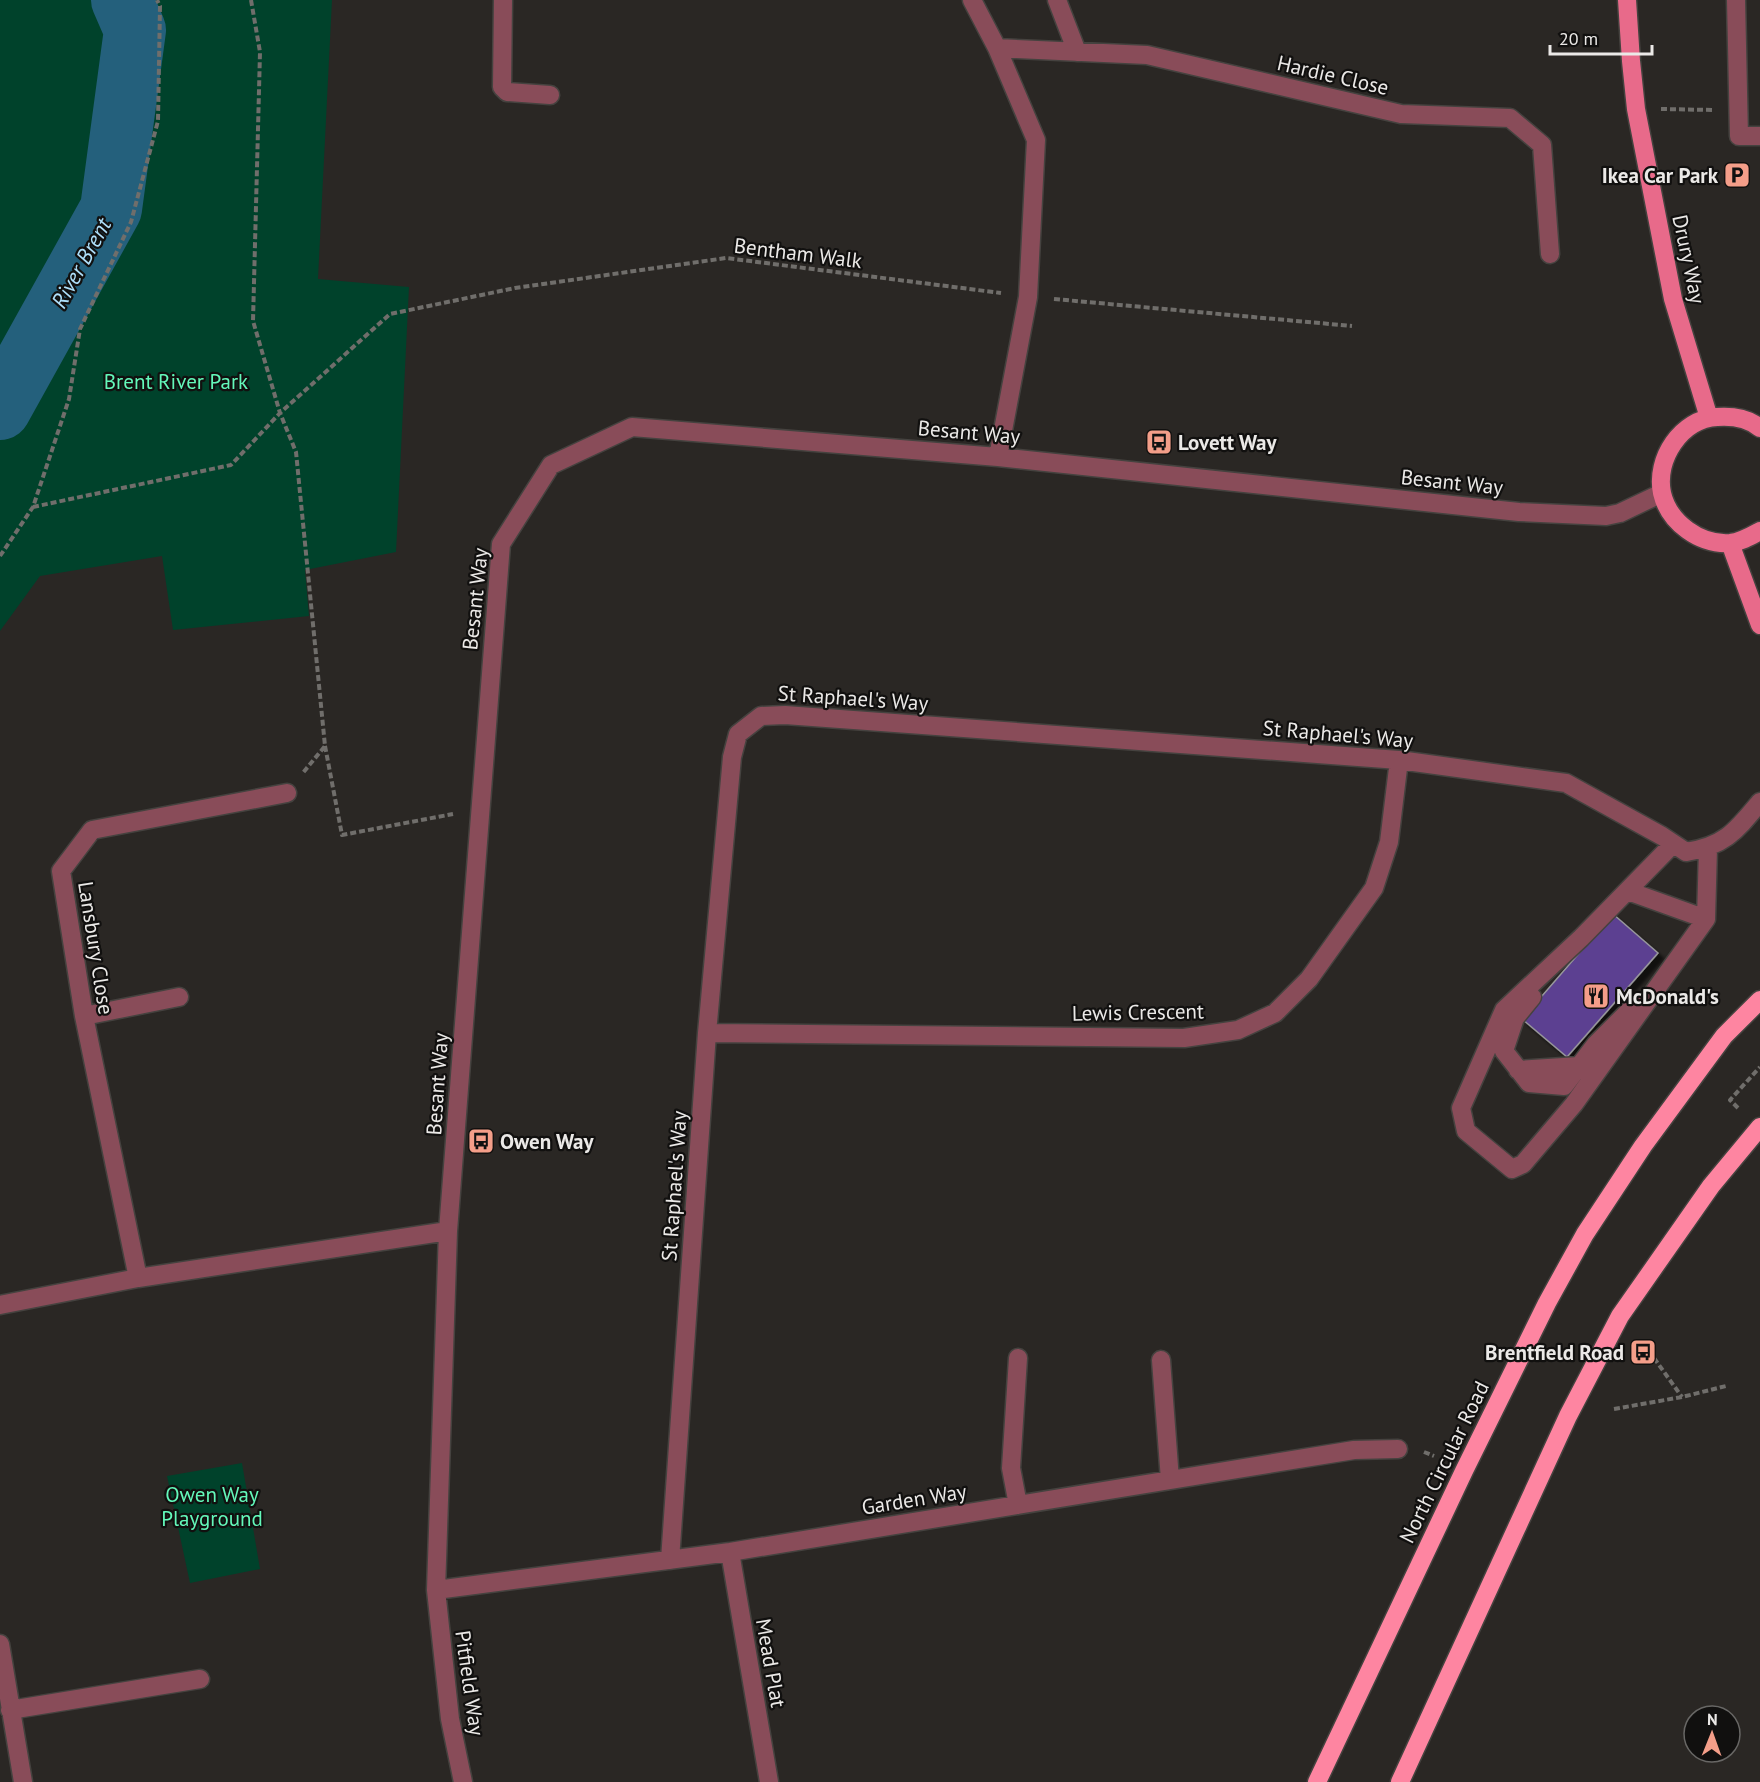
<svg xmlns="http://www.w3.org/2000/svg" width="1760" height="1782" font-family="'PT Sans',sans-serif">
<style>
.green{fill:#00422b}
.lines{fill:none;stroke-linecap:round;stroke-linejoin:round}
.river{stroke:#24607c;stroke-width:62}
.building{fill:#5c4191;stroke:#98979c;stroke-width:1.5;filter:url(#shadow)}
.minor-casing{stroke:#45423f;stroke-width:21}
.major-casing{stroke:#45423f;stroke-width:21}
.highway-casing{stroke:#45423f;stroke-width:21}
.path{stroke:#706e6b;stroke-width:4;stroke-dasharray:6 3;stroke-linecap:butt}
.minor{stroke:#894c59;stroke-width:18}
.major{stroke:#e86a8a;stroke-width:18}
.highway{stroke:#fe85a1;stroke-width:18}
.labels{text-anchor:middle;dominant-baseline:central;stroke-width:4.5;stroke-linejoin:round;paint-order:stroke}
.street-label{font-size:21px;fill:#ebe9e7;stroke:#11100f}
.poi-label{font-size:21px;font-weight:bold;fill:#ebe9e7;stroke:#11100f;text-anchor:start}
.park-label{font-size:21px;fill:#63f8ba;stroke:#11100f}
.water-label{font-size:22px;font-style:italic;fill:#afe0fb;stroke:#11100f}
</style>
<defs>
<filter id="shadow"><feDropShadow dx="5.5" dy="5.5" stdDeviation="1.5" flood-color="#0009"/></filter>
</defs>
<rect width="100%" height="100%" fill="#2a2724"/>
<path class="green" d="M0 0H332L318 279 409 287 396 552 305 570 309 616 173 630 162 556 40 576 0 631Z
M242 1463 260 1569 190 1583 167 1476Z"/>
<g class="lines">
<path class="river" d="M0 409 111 209 135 30 122 0"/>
</g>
<path class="building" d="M1613 914 1658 953 1567 1057 1522 1019Z"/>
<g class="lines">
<defs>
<path id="minor" d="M503 0 502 87 507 92 550 95
M972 0 997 48 1036 140 1028 297 998 457
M1057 0 1077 52
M1736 0 1739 136H1760
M997 48 1147 55 1401 114 1510 118 1542 145 1550 254
M1673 844 1581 938 1504 1010 1461 1108 1466 1131 1512 1169 1523 1164 1574 1104 1706 919 1708 848
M1628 891 1706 919
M1532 997 1515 1018 1504 1051 1529 1083 1564 1086 1596 1044 1631 1009
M84 1016 179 997
M707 1033 1184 1038 1238 1030 1275 1013 1309 979 1374 888 1389 842 1399 760
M1518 1070 1579 1066
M138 1278 84 1016 61 871 92 830 287 793
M0 1305 138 1278 448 1231
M1161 1360 1170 1480
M1018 1505 1011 1468 1018 1358
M730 1552 769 1782
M670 1560 707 1033 732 757 738 734 761 716 785 715 1399 760 1566 783 1662 836 1686 852C1725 846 1736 831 1760 802
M436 1590 730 1552 1354 1450 1398 1449
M0 1644 23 1782
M10 1710 200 1679
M463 1782 450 1719 436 1590 448 1231 501 544 551 465 632 427 998 457 1519 512 1606 516 1620 513 1662 493"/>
<path id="major" d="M1627 0 1631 61 1636 109 1673 299 1709 418
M1760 428C1748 418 1731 416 1717 417 1681 419 1655 459 1662 493 1669 523 1700 545 1730 543 1741 542 1751 536 1760 531
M1730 543 1760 625"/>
<path id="highway" d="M1317 1782 1464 1471 1547 1303 1585 1234 1643 1146 1724 1036 1760 1000
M1400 1782 1568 1416 1620 1316 1711 1186 1760 1127"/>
</defs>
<use href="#minor" class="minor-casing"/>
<use href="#major" class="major-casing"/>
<use href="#highway" class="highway-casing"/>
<path class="path" d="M251 0 260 52 253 321 280 413 296 452 325 746 302 774
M1661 109 1713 110
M1054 299 1352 326
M33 507 231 465 280 413 390 314 515 288 726 258 1001 293
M0 556 33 507 69 399 80 329 131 222 158 121 160 6 157 0
M325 746 342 835 453 814
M1738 1108 1730 1100 1760 1067
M1654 1358 1682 1397
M1614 1409 1682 1397 1726 1386
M1424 1452 1434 1456"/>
<use href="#minor" class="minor"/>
<use href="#major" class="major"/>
<use href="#highway" class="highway"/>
</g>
<defs>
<symbol id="parking-square" viewBox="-11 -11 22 22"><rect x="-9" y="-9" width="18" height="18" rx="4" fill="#f49e89" stroke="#11100f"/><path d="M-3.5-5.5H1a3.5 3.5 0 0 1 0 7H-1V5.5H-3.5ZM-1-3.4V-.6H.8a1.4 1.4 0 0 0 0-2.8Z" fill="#111"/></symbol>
<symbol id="bus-square" viewBox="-11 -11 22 22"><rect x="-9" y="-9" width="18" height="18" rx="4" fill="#f49e89" stroke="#11100f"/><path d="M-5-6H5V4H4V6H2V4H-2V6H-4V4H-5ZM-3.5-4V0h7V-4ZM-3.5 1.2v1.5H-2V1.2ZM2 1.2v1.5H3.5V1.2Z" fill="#111"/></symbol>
<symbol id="restaurant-square" viewBox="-11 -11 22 22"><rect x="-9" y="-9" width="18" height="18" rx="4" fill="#f49e89" stroke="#11100f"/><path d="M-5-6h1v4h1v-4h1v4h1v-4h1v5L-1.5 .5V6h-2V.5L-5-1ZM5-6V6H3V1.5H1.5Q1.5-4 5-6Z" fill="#111"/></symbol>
</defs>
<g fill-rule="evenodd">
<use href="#parking-square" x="1722" y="160" width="30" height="30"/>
<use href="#bus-square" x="1144" y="427" width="30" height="30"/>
<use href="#restaurant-square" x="1581" y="981" width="30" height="30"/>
<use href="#bus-square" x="466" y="1126" width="30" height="30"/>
<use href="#bus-square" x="1628" y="1337" width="30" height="30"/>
</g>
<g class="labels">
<g class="street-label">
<text transform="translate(1333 75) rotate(13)">Hardie Close</text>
<text transform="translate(798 253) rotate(7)">Bentham Walk</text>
<text transform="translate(1689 259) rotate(78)">Drury Way</text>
<text transform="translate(969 432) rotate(5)">Besant Way</text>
<text transform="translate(1452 482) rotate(6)">Besant Way</text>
<text transform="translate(475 599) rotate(-84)">Besant Way</text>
<text transform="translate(853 698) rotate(4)">St Raphael's Way</text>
<text transform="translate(1338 734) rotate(5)">St Raphael's Way</text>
<text transform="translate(96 948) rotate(81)">Lansbury Close</text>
<text transform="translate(1138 1012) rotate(-1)">Lewis Crescent</text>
<text transform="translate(437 1084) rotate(-86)">Besant Way</text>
<text transform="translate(674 1186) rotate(-86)">St Raphael's Way</text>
<text transform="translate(1444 1462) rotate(-64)">North Circular Road</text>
<text transform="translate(914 1499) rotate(-9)">Garden Way</text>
<text transform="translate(771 1663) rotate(80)">Mead Plat</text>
<text transform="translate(470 1683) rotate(82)">Pitfield Way</text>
</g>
<g class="poi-label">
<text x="1718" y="175" text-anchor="end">Ikea Car Park</text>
<text x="1178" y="442">Lovett Way</text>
<text x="1616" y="996">McDonald's</text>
<text x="500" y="1141">Owen Way</text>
<text x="1624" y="1352" text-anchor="end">Brentfield Road</text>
</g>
<g class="park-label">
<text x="176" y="381">Brent River Park</text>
<text x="212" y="1494">Owen Way<tspan x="212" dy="24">Playground</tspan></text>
</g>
<g class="water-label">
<text transform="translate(81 263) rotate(-61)">River Brent</text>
</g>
</g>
<g transform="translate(1712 1734) rotate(1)"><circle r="28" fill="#11100f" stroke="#686765" stroke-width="1.5"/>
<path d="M0-4.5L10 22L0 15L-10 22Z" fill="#f49e89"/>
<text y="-9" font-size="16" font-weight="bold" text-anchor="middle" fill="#ebe9e7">N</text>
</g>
<path d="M1550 45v9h102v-9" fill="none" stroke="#ebe9e7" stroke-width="3"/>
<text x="1559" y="45" font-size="18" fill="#ebe9e7" stroke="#11100f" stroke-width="4.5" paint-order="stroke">20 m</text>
</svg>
